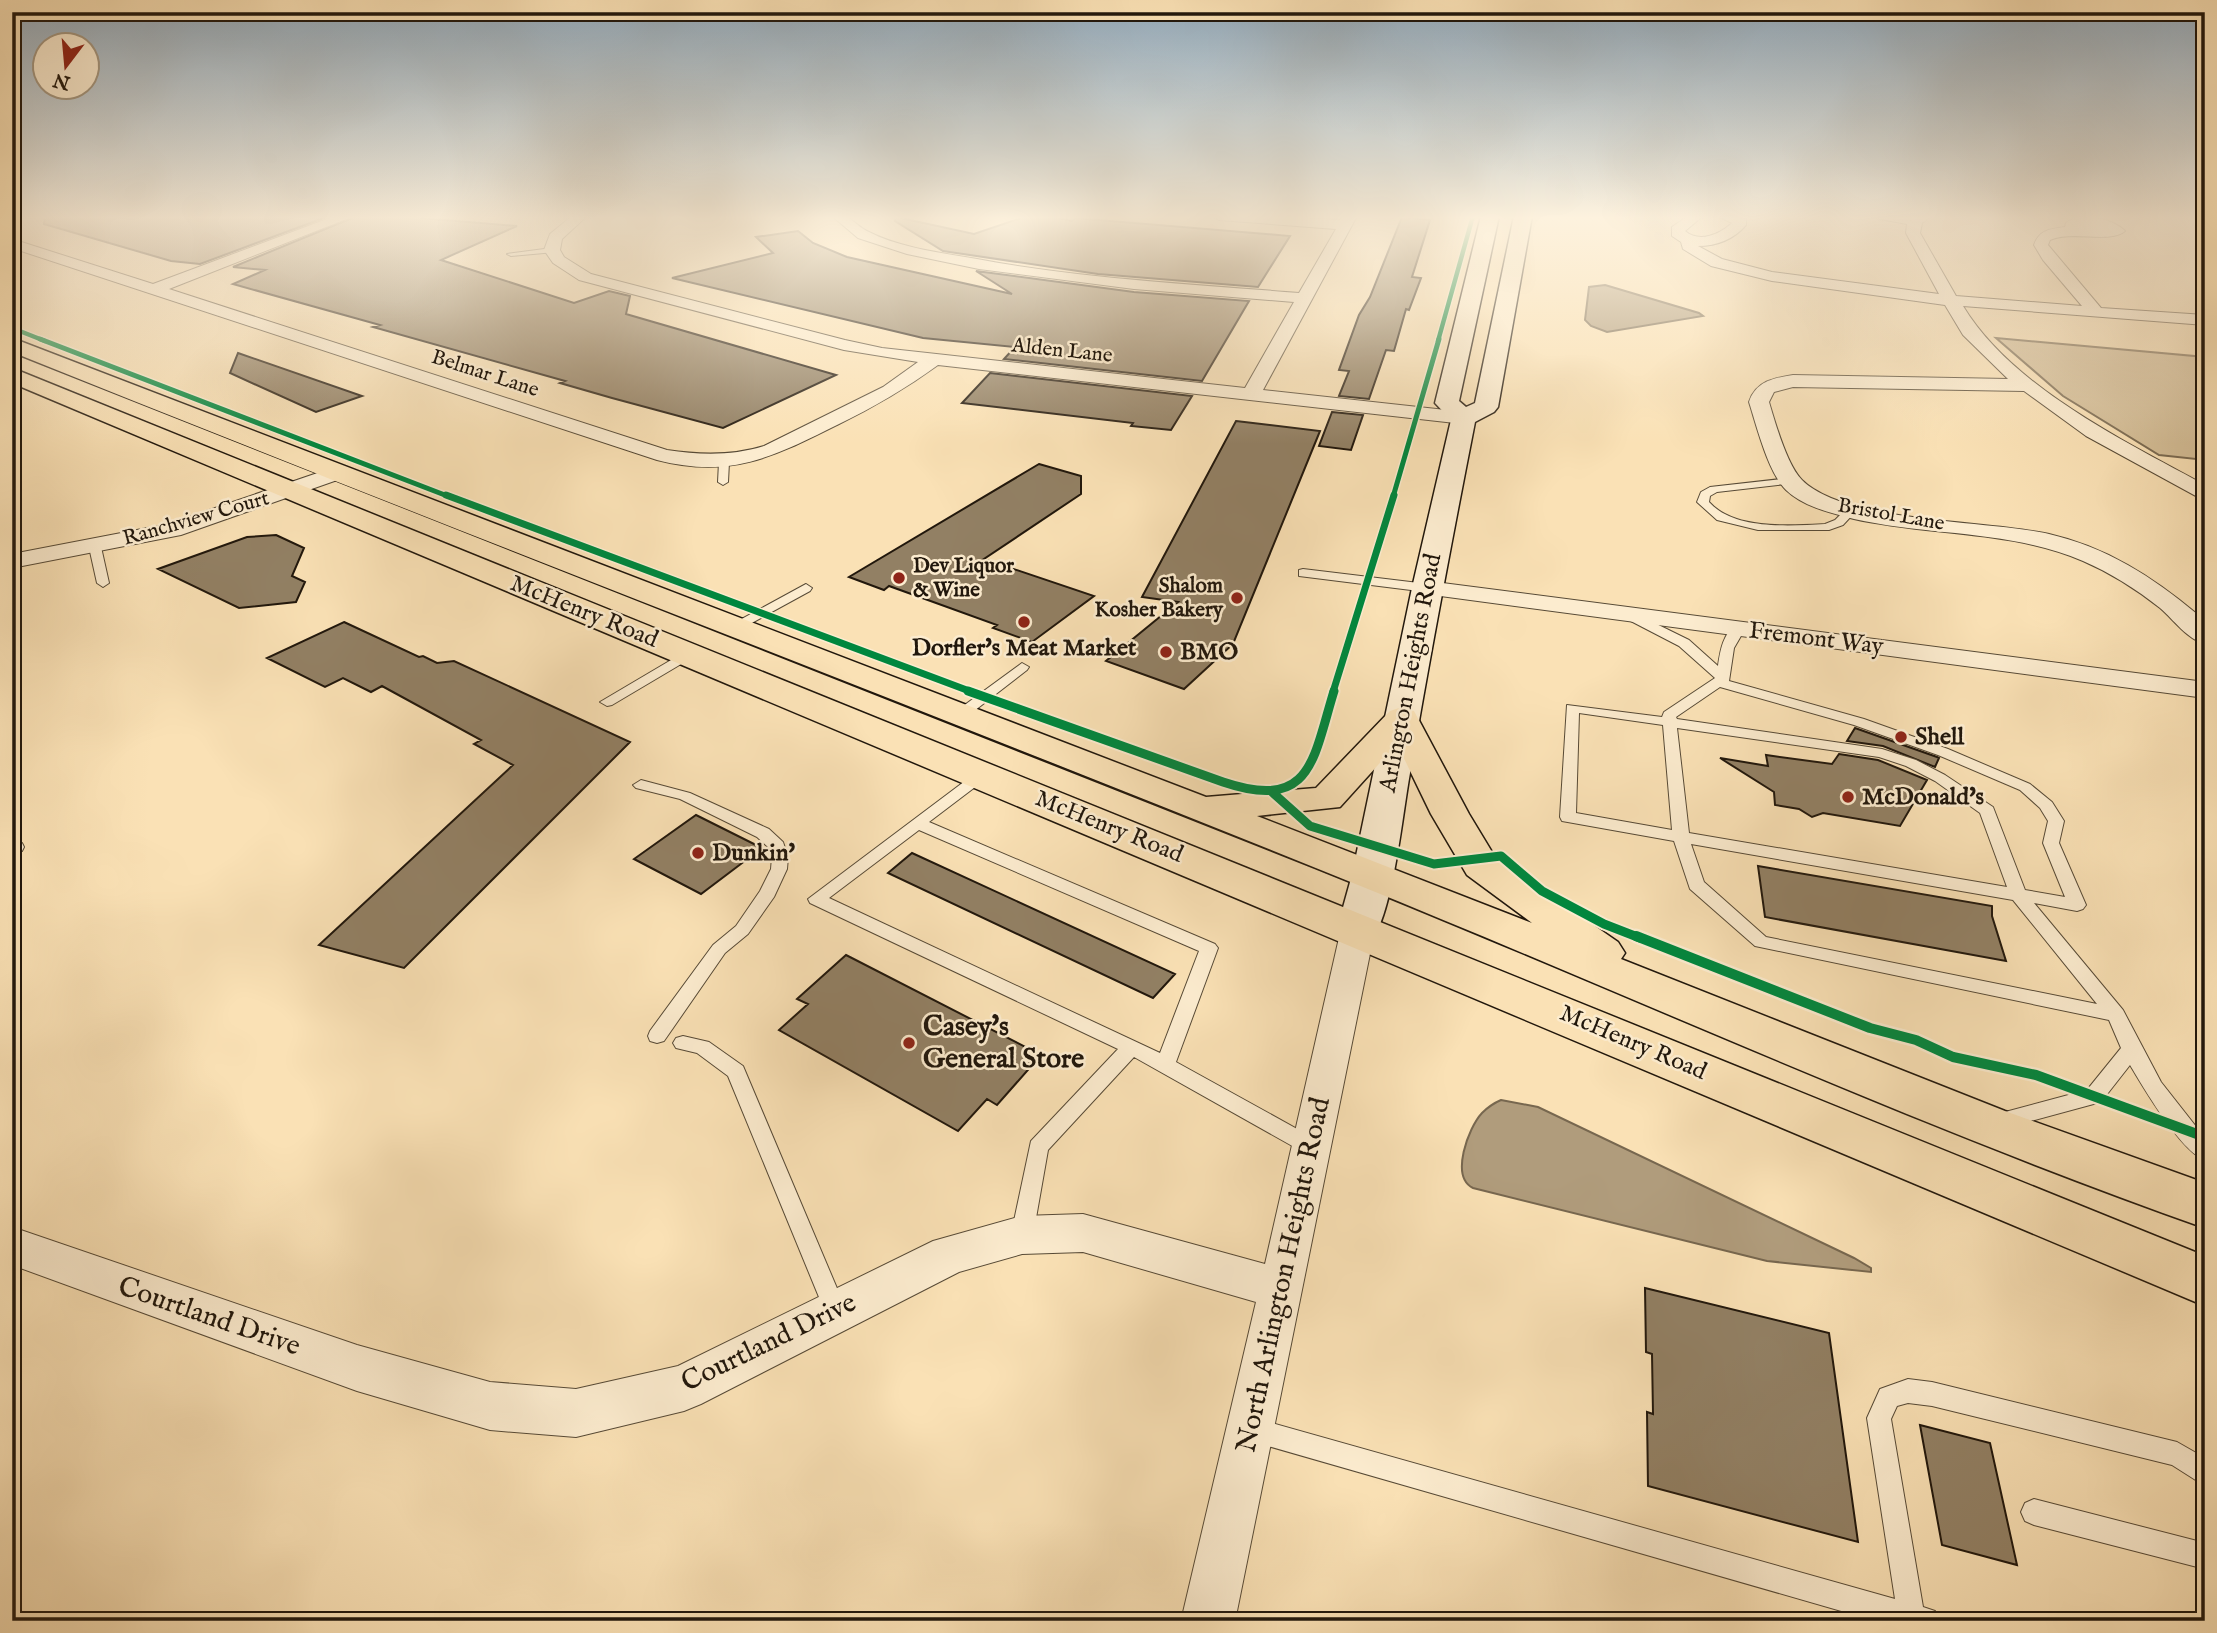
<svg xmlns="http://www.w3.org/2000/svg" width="2217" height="1633" font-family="'IM FELL English',serif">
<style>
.green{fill:#d5bf98;stroke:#7b6b52;stroke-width:2}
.water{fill:#b09c7c;stroke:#77674f;stroke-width:2}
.building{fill:#928064;stroke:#21170c;stroke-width:2}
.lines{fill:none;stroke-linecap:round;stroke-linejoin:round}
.service-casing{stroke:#574a36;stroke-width:2}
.minor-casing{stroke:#574a36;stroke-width:2}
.secondary-casing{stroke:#21170c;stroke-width:3}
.primary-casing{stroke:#21170c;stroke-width:3}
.service{fill:#fceccf;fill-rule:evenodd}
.minor{fill:#fceccf;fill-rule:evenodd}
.secondary{fill:#fceccf;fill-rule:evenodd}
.primary{fill:#fae1b5;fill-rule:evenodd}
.cycleway-far4-casing{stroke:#fceccf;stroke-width:7}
.cycleway-far3-casing{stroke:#fceccf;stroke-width:8}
.cycleway-far2-casing{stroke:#fceccf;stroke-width:10}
.cycleway-far1-casing{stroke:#fceccf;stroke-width:13}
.cycleway-casing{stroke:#fceccf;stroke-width:15}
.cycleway-far4{stroke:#00873e;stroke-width:4.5}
.cycleway-far3{stroke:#00873e;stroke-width:5}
.cycleway-far2{stroke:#00873e;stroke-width:7}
.cycleway-far1{stroke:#00873e;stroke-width:9}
.cycleway{stroke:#00873e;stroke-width:10}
.poi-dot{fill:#8f2418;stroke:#fceccf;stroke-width:2.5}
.labels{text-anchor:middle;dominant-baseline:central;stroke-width:5;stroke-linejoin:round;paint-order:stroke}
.far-street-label{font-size:21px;fill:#21170c;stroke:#fceccf}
.far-poi-label{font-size:21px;font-weight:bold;fill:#21170c;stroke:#fceccf;text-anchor:start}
.street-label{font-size:24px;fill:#21170c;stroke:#fceccf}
.poi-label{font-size:24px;font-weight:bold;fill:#21170c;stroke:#fceccf;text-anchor:start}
.near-poi-label{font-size:28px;font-weight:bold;fill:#21170c;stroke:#fceccf;text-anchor:start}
.near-street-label{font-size:28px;fill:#21170c;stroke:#fceccf}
</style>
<rect width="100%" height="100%" fill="#fae1b5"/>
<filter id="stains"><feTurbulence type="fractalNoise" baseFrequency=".00286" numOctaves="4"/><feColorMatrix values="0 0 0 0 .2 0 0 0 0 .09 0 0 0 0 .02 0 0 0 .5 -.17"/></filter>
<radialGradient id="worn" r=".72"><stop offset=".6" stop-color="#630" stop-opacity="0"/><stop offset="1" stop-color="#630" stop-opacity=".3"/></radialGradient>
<path class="green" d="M1996 338 2205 357V460L2159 455 2063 396Z"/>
<path class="water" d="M1605 285 1699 313 1703 316 1607 332 1591 326 1585 320 1589 287Z
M1501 1100 1538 1107 1854 1258 1871 1268V1272L1767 1261 1473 1188C1450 1177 1468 1128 1482 1113 1488 1107 1494 1103 1501 1100Z"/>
<path class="building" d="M45 216H329L200 264 171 261 44 224Z
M357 216H397L517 226 441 260 574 303 609 291 630 296 626 314 836 375 723 428 612 398 560 383 565 381 373 327 380 325 233 284 265 270 233 267Z
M1027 216H1050L1072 221 1075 218 1290 236 1258 287 1098 274 943 251 895 221 896 217 974 234Z
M1402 217 1430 220 1412 277 1421 278 1409 310 1406 309 1394 351 1386 350 1369 399 1339 396 1349 371 1339 370 1359 315 1370 297Z
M798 231 813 243 847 257 1012 294 976 271 1134 292 1249 301 1202 381 1004 359 1015 347 923 338 672 278 773 253 756 237Z
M238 353 362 396 316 412 230 373Z
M990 373 1192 396 1171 430 1131 426 1133 423 962 403Z
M1332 412 1363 415 1351 450 1319 446Z
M1236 421 1320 431 1233 644 1184 689 1106 661 1178 602 1142 597Z
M1039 464 1081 476V494L984 559 1094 596 1032 642 993 628 997 625 889 586 884 590 849 577Z
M276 535 304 548 292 576 305 582 296 602 239 608 158 569 247 537Z
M344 622 419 657 423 656 437 663 454 661 630 742 404 968 319 945 513 765 474 744 481 740 382 686 371 692 343 678 325 687 267 658Z
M1855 728 1937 757 1939 758 1935 767 1883 746 1847 741Z
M1839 754 1878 760 1927 780 1900 826 1823 813 1812 817 1799 809 1775 805 1774 792 1720 758 1768 766 1766 755 1832 764Z
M696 815 762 848 701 894 634 859Z
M912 853 1175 974 1153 998 888 873Z
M1758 866 1992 906V916L2006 961 1765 917Z
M846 955 1041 1055 997 1105 987 1099 958 1131 779 1030 808 1004 797 999Z
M1645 1288 1829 1333 1858 1542 1648 1486 1647 1412 1653 1414 1652 1354 1646 1352Z
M1920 1425 1990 1443 2017 1565 1942 1545Z"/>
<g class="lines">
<defs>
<path id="service" d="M552 248 555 252 511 256 507 254Z
M724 459 729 462 728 482 723 485 718 482 719 462Z
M1790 478 1794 479V483L1717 492 1710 496 1709 502C1734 530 1789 526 1825 524L1835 520 1846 509 1856 511 1843 525 1829 530H1758L1717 520 1697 502 1701 492 1710 487Z
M95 543 101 547 109 583 103 587 97 583 89 547Z
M1303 569 1427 584 1433 588 1427 592 1299 576V570Z
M806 584 812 588 810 591 739 630H729L727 627Z
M1630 611 1689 640 1718 666C1720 652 1723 631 1738 625L1743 626 1745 629 1734 648 1729 681 1864 719 1948 749 2030 784 2052 802 2064 821 2059 843 2086 905 2083 909 2077 911 2034 903 2123 1010 2161 1082 2205 1138V1160C2181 1152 2143 1087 2130 1065L2101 1102 2001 1129 1994 1127 1991 1121 1994 1115 2087 1090 2121 1048 2109 1020 1755 946 1690 889 1674 841 1562 821 1560 817 1567 705 1662 717 1664 712 1715 678 1679 646 1625 618V612ZM1720 687 1854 725 1938 755 2020 790 2040 808 2048 821 2043 843 2065 897 2025 890 1993 807 1945 775 1916 760 1882 749 1677 719 1676 717ZM1579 713 1663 725 1672 830 1576 813ZM1677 728 1879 757 1906 766 1935 781 1980 813 2007 887 1689 833ZM1691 844 2013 900 2097 1004 1766 937 1704 882Z
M688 650 693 651V657L612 705 607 706 600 702Z
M1022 663 1029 667 1027 670 965 718H955L953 715 955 712Z
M982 770 990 775 987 778 929 822 1215 944 1218 948 1176 1062 1317 1140 1320 1146 1317 1152 1310 1154 1303 1152 1134 1057 1048 1150 1033 1235 1030 1242 1022 1245 1014 1242 1011 1235 1031 1141 1118 1049 810 903 808 899 977 772ZM919 830 1199 951 1160 1053 829 898Z
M641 780 690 793 769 829 783 842 788 857 787 869 774 897 748 934 725 953 664 1041 657 1043 650 1041 648 1036 650 1031 713 945 736 926 760 891 771 869 772 857 769 848 757 837 680 799 636 788 633 785Z
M12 842 22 843 24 847 22 851 12 852Z
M683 1036 709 1042 743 1066 847 1312 844 1319 836 1323 828 1319 728 1076 697 1053 676 1048 673 1043 676 1038Z
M1908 1379 1932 1382 2177 1442 2205 1458V1486L2172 1465 1932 1406 1908 1403 1897 1406 1891 1419 1923 1607 1935 1611 1939 1621H1876L1254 1442 1245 1439 1242 1430 1245 1421 1254 1418 1895 1599 1867 1418 1880 1389Z
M2034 1499 2205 1543V1569L2034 1525 2025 1521 2021 1512 2025 1503Z"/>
<path id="minor" d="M335 216H354L169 289 667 450C700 455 732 456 764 446L883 387 918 362 844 350 579 280 553 263 544 250 550 234 572 216H587L562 239 560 250 564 257 591 274 845 340 882 348 1245 388 1294 302 1134 289 979 269 907 254 858 238 832 216C853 214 852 224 869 232 900 248 942 253 977 259 1083 279 1192 284 1299 293L1336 229 1219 220 1212 216H1273L1340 220 1343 216H1357L1263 390 1464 412 1471 414 1474 418 1471 422 1464 424 938 365C905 389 874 407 837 425 773 457 730 479 657 460L12 248V239L153 284Z
M1688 216H1703L1685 231C1699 243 1719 235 1732 223L1718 216H1737L1746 219V225C1734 239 1717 246 1698 246L1722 259 1772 272 1939 294 1906 233 1907 224 1880 219 1878 216H1931L1922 223 1920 233 1956 296 2082 306 2043 260 2034 245C2039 230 2050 229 2065 227L2066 223C2080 211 2113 219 2125 231 2110 244 2073 230 2050 240L2048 245 2101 308 2205 315V325L1963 306C2012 387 2124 441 2205 485V501L2086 436 2024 391 1793 387 1774 392 1769 402C1775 422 1787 465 1802 480 1845 523 1988 520 2049 534 2106 547 2153 577 2197 614L2205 621V644C2187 639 2174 620 2160 608 2136 589 2111 573 2083 561 2012 530 1929 536 1854 519 1831 513 1804 507 1786 490 1768 472 1757 427 1749 402 1756 381 1774 378 1793 375L2008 379 1963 335 1945 305 1772 281 1711 266 1683 249 1681 242 1672 236V227Z
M335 467 343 468 346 473 343 478 181 535 12 568V554L168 524Z
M1427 581 2205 682V698L1418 593 1415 588 1418 583Z
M1358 917 1370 920 1375 929 1235 1621H1181L1256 1302 1083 1252 1022 1254 959 1272 701 1404 684 1411 576 1437 490 1430 357 1391 12 1265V1227L357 1345 490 1382 576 1389 678 1366 933 1241 1022 1216 1083 1214 1265 1264 1341 929 1346 920Z"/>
<path id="secondary" d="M1481 216H1499L1459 401 1466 407 1475 403 1514 216H1532L1498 407 1494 412 1475 422C1452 539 1430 656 1410 773 1402 817 1394 904 1373 939L1358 944 1343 939 1337 929 1352 875 1412 588 1451 420 1435 403Z"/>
<path id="primary" d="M12 338 1206 797 1316 788 1390 711 1402 707 1414 711 1469 814 1495 857 1618 942 1625 953 1621 959 2005 1111 2205 1183V1228C1918 1127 1640 999 1358 885 911 704 460 533 12 352ZM1397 744 1431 814 1467 875 1532 923 1257 816 1340 807Z
M12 368 2205 1256V1306L12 383Z"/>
</defs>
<use href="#service" class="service-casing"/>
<use href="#minor" class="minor-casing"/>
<use href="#secondary" class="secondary-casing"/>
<use href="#primary" class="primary-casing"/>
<use href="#service" class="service"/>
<use href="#minor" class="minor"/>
<use href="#secondary" class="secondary"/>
<use href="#primary" class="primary"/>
<defs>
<path id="cycleway-far4" d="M12 328 45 341
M1438 341 1473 216"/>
<path id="cycleway-far3" d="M40 339 450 497
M1393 497 1439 339"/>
<path id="cycleway-far2" d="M446 495 972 692
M1333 692 1394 495"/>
<path id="cycleway-far1" d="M968 691 1223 782C1312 812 1313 759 1334 691
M1272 792 1310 826 1434 864 1501 856 1542 891 1604 924 1640 938"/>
<path id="cycleway" d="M1636 936 1870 1028 1916 1040 1953 1057 2036 1075 2205 1137"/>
</defs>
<use href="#cycleway-far4" class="cycleway-far4-casing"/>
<use href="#cycleway-far3" class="cycleway-far3-casing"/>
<use href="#cycleway-far2" class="cycleway-far2-casing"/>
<use href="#cycleway-far1" class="cycleway-far1-casing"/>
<use href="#cycleway" class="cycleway-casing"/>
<use href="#cycleway-far4" class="cycleway-far4"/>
<use href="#cycleway-far3" class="cycleway-far3"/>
<use href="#cycleway-far2" class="cycleway-far2"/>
<use href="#cycleway-far1" class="cycleway-far1"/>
<use href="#cycleway" class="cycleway"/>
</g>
<linearGradient id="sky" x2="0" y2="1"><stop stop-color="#91aabd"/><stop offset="0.49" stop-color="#fdf2de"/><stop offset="1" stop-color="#fdf2de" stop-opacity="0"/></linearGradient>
<rect width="2217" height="444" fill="url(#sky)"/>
<g class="poi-dot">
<circle cx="899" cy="578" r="7"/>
<circle cx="1237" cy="598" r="7"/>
<circle cx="1024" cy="622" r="7"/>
<circle cx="1166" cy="652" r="7"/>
<circle cx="1901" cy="737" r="7"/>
<circle cx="1848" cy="797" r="7"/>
<circle cx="698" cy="853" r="7"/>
<circle cx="909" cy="1043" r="7"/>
</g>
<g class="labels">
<g class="far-street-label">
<text transform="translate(1062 351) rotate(6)">Alden Lane</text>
<text transform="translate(485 374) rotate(18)">Belmar Lane</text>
<text transform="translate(1891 515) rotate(10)">Bristol Lane</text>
<text transform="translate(196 519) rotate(-16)">Ranchview Court</text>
</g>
<g class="far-poi-label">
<text x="913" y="566">Dev Liquor<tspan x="913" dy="24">&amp; Wine</tspan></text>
<text x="1223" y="586" text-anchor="end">Shalom<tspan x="1223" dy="24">Kosher Bakery</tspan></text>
</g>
<g class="street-label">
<text transform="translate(584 612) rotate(22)">McHenry Road</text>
<text transform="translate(1816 639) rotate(7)">Fremont Way</text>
<text transform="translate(1411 673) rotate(-79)">Arlington Heights Road</text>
<text transform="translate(1109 827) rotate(22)">McHenry Road</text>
<text transform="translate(1633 1043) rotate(23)">McHenry Road</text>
</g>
<g class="poi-label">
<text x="1024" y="648" text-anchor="middle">Dorfler's Meat Market</text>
<text x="1180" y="652">BMO</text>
<text x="1915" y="737">Shell</text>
<text x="1862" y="797">McDonald's</text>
<text x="712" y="853">Dunkin'</text>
</g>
<g class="near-poi-label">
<text x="923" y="1027">Casey's<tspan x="923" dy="32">General Store</tspan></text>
</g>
<g class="near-street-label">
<text transform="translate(1284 1275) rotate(-78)">North Arlington Heights Road</text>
<text transform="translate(209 1317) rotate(19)">Courtland Drive</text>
<text transform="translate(769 1343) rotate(-26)">Courtland Drive</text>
</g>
</g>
<rect width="2217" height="1633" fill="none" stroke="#fae1b5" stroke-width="42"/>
<rect x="14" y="14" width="2189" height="1605" fill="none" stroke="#21170c" stroke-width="3.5"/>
<rect x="21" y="21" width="2175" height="1591" fill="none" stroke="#21170c" stroke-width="2"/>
<g transform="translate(66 66) rotate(196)"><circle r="33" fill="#fceccf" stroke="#a49781" stroke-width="2"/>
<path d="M0-5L12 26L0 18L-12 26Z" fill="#8f2418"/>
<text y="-10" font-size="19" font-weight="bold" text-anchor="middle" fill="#21170c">N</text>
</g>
<rect width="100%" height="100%" filter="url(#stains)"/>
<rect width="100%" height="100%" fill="url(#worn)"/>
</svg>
